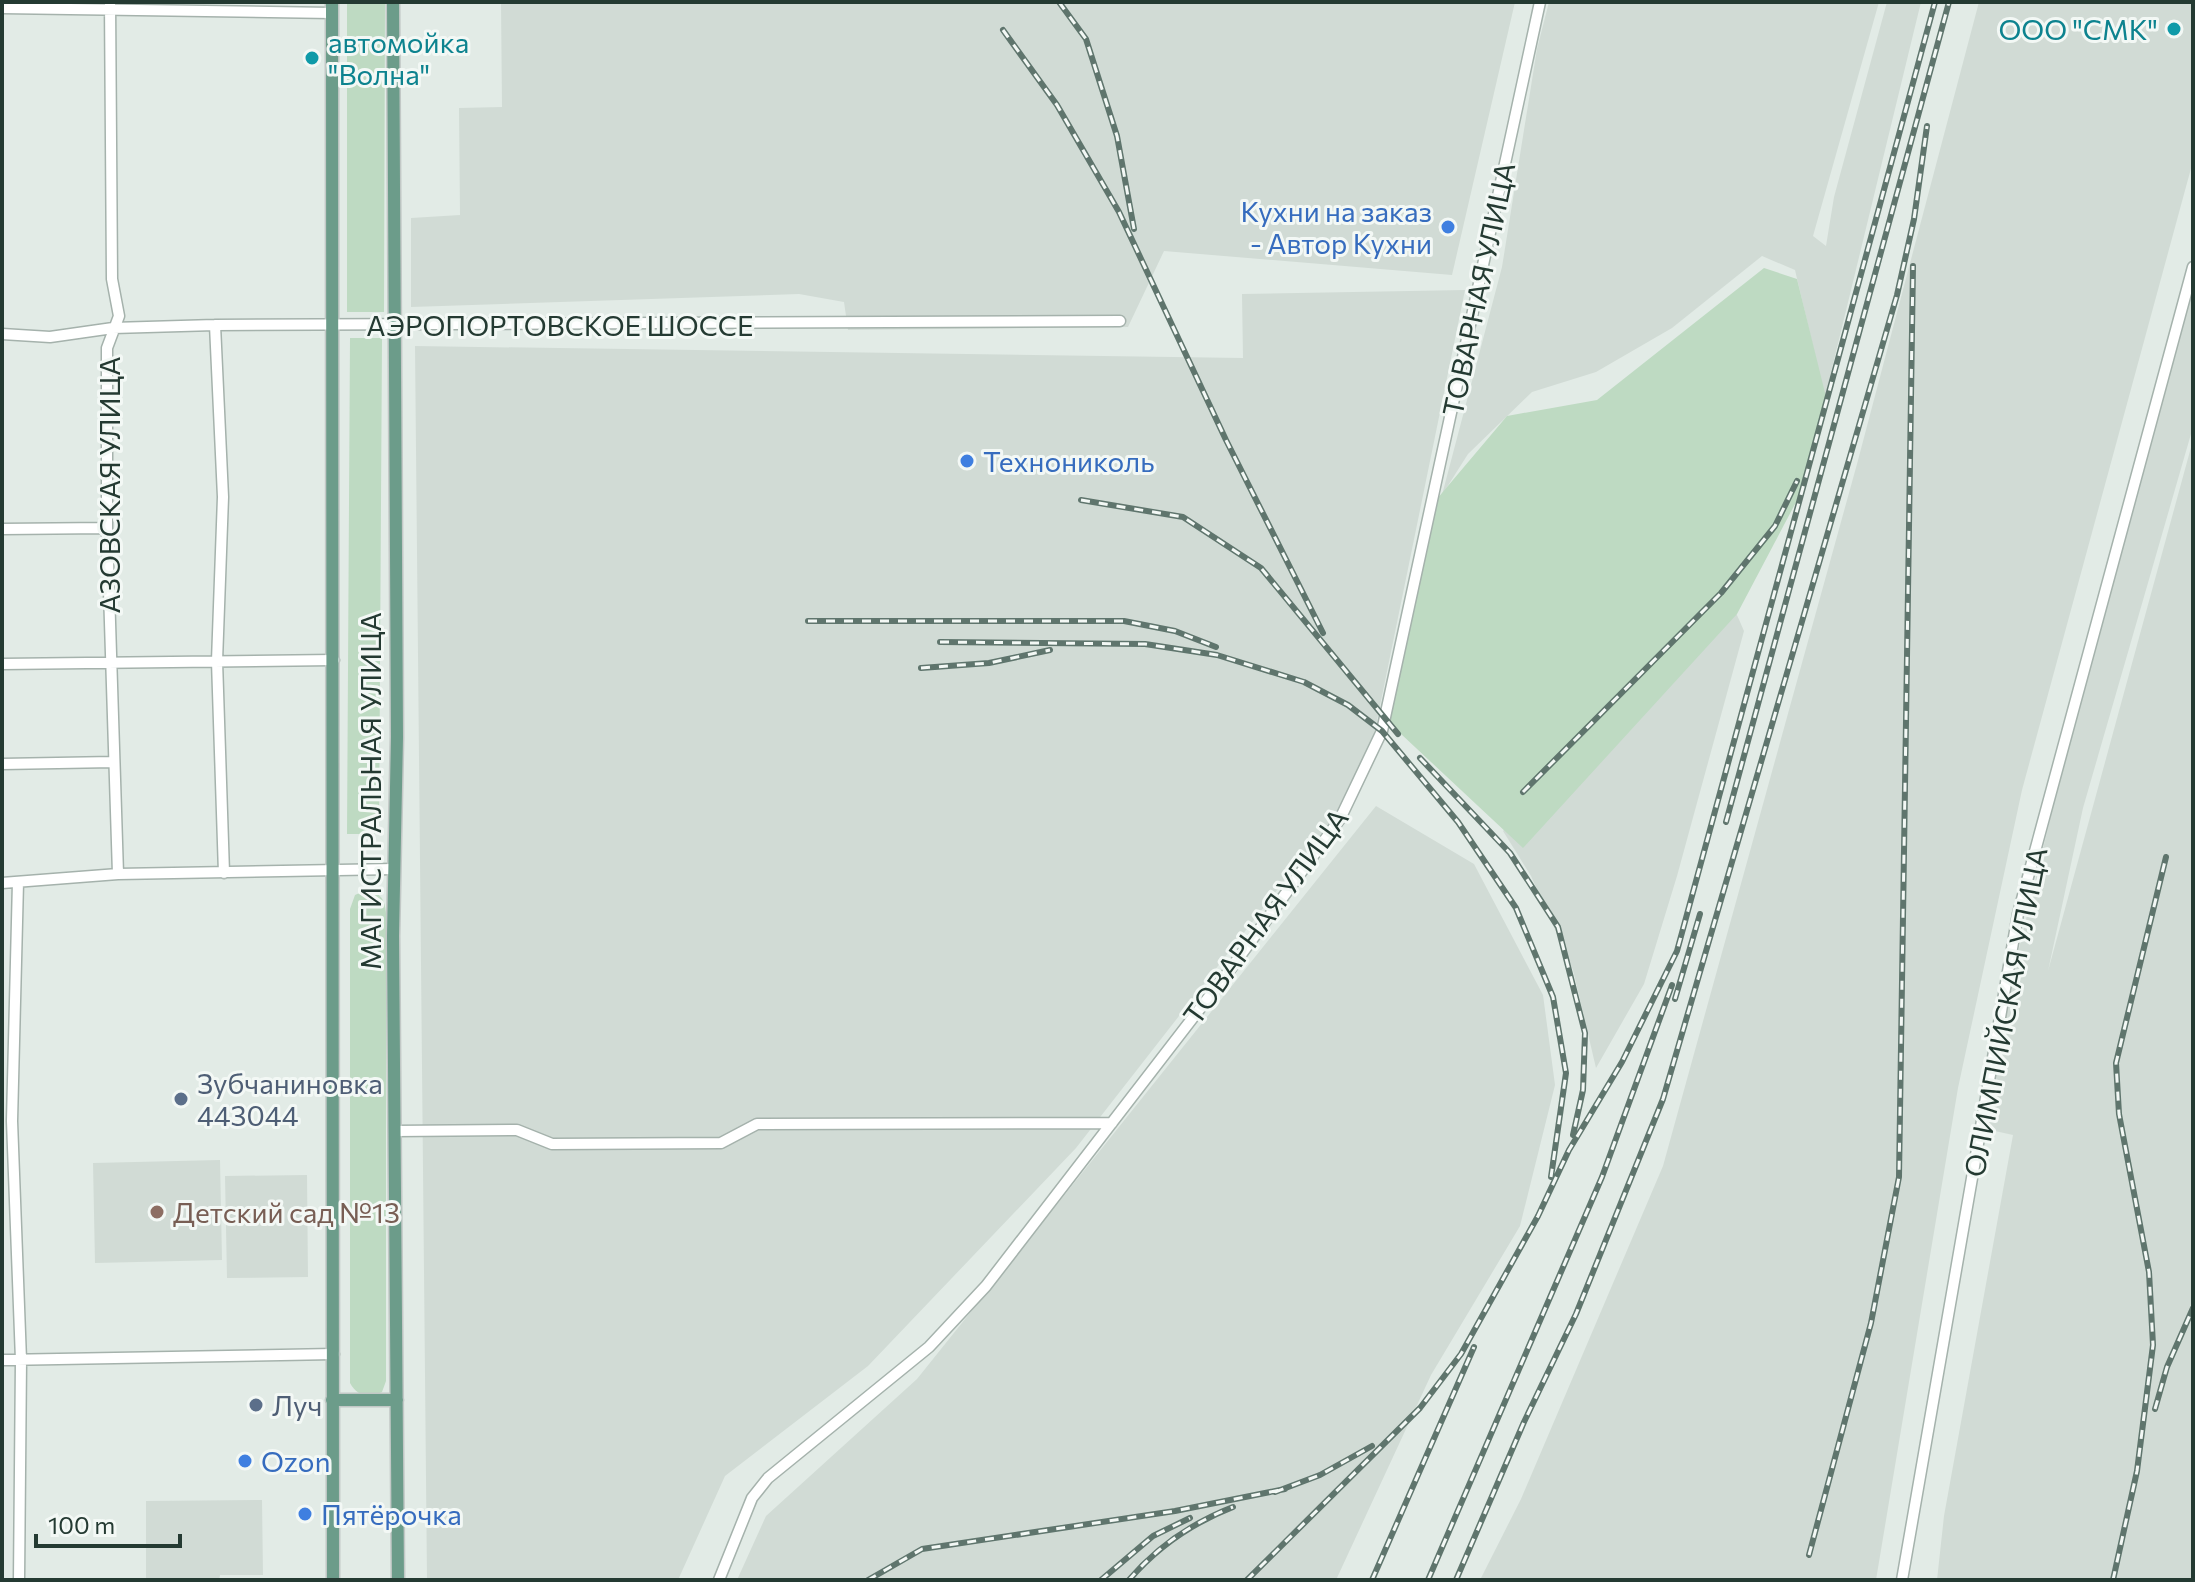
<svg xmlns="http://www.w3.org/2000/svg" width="2195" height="1582" font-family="Commissioner,sans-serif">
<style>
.built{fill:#d1dbd5}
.green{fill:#bedac2}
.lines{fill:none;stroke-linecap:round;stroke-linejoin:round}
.minor-casing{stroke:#a5b2ac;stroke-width:13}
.major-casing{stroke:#c2c8c6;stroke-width:15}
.minor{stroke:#fff;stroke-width:10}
.major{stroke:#6c9c8a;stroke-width:12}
.rail-casing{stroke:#5f756d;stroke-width:6}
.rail{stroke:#f3f8f5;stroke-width:3;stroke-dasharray:9;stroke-linecap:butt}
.culture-dot{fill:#0f9aa8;stroke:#f3f8f5;stroke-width:3}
.shop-dot{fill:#3f7fe0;stroke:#f3f8f5;stroke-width:3}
.service-dot{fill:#5c6f8a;stroke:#f3f8f5;stroke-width:3}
.education-dot{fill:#8d6e63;stroke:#f3f8f5;stroke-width:3}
.labels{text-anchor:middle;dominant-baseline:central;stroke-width:6;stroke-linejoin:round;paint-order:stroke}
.culture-label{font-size:28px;fill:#0d838f;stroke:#f3f8f5;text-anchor:end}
.shop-label{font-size:28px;fill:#366cbe;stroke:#f3f8f5;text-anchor:start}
.street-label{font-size:28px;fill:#243a32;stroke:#f3f8f5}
.service-label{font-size:28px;fill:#4e5e75;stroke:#f3f8f5;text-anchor:start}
.education-label{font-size:28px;fill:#785e54;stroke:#f3f8f5;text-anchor:start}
</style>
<rect width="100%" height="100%" fill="#e2ebe6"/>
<path class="built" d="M501 2H1515L1452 275 1164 251 1128 327 848 330 844 302 799 294 411 307V218L460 215 459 108 502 107Z
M1549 2H1879L1813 236 1826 246 1834 197 1887 2H1921L1825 397 1795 270 1762 256 1672 328 1596 372 1532 392 1468 454 1442 495 1502 267 1537 49Z
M1979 2H2193V161L2022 790 1958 1088 1876 1580H1480L1521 1499 1663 1166 1857 464Z
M2193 267V427L2083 808 2048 971 2193 440V1580H1937L1944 1516 2013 1135 1986 1129 2009 990 2068 745Z
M1465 290 1374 735 1335 816 1076 1148 868 1366 725 1476 678 1580H427L415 346 1243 358 1242 294Z
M1733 606 1744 631 1677 876 1644 984 1596 1068 1573 970 1531 876 1503 831 1618 709Z
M1376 806 1474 864 1543 995 1555 1085 1520 1226 1431 1375 1336 1580H737L766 1516 917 1379Z
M220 1160 222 1260 95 1263 93 1163Z
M307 1175 308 1277 227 1278 225 1176Z
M262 1500 263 1575H220L219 1580H146V1501Z"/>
<path class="green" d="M347 2H385L384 312H347Z
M1764 268 1797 279 1827 401 1804 487 1737 614 1523 848 1385 719 1431 506 1507 416 1597 400Z
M350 338H382L379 834H347Z
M364 891C379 891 385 898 386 913V1381L382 1392C369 1399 357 1396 350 1383V909L355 895Z"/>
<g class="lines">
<defs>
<path id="minor" d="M110 2 112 279 119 316 107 348V528L118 874
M2 8 332 13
M215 325 223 497 217 661 224 873
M2 334 50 337 113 328 215 325 1120 321
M2 529 107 528
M2 664 334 660
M2 764 113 762
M18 882 12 1121 21 1360 19 1580
M2 883 118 874 394 869
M395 1131 517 1130 552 1144 721 1143 757 1124 1112 1123
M2 1360 334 1354
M719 1580 752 1498 768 1478 929 1347 986 1286 1232 967 1340 819 1382 731 1540 2
M1902 1580 2018 914 2193 267"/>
<path id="major" d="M332 2 333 1580
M393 2 397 737 393 936 398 1580
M332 1400H397"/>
</defs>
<use href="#minor" class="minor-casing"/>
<use href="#major" class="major-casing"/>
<use href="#minor" class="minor"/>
<use href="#major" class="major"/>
<defs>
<path id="rail" d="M1059 2 1086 39 1117 136 1134 229
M1003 30 1057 105 1119 212 1226 440 1323 633
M1081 500 1183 517 1261 568 1398 734
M808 621H1124L1175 631 1216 647
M940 642 1145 644 1217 655 1304 682 1348 705 1382 731 1458 822 1516 908 1553 997 1566 1073 1551 1177
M921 668 989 663 1050 650
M1420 758 1510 853 1558 927 1585 1033 1583 1090 1573 1135
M1523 792 1721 593 1775 526 1797 481
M1726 822 1949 2
M1675 999 1700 914
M2155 1409 2167 1367 2193 1308
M1275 1492 1320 1475 1372 1446
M1809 1555 1871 1323 1899 1177 1913 266
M868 1580 922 1549 1175 1511 1285 1489
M1101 1580 1153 1536 1190 1518
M1129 1580C1158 1546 1192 1523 1233 1507
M1247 1580 1420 1408 1461 1354 1538 1216 1569 1150 1622 1062 1677 951 1935 2
M1372 1580 1474 1347
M1428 1580 1602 1177 1672 985
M1456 1580 1524 1422 1576 1314 1663 1099 1897 295 1914 219 1927 126
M2113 1580 2137 1471 2153 1345 2149 1272 2119 1114 2116 1063 2166 857"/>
</defs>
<use href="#rail" class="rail-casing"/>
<use href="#rail" class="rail"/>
</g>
<g class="culture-dot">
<circle cx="2174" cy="29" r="8"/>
<circle cx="312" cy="58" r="8"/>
</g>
<g class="shop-dot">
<circle cx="1448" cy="227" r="8"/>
<circle cx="967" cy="461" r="8"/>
<circle cx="245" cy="1461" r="8"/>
<circle cx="305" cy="1514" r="8"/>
</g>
<g class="service-dot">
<circle cx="181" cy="1099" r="8"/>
<circle cx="256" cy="1405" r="8"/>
</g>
<circle class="education-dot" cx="157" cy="1212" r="8"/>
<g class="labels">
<g class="culture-label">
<text x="2158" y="29">ООО "СМК"</text>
<text x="328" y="42" text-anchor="start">автомойка<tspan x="328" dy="32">"Волна"</tspan></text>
</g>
<g class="shop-label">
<text x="1432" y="211" text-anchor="end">Кухни на заказ<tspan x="1432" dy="32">- Автор Кухни</tspan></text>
<text x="983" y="461">Технониколь</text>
<text x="261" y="1461">Ozon</text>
<text x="321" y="1514">Пятёрочка</text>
</g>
<g class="street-label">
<text transform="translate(1478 289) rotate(-78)">ТОВАРНАЯ УЛИЦА</text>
<text x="560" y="325">АЭРОПОРТОВСКОЕ ШОССЕ</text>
<text transform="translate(109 485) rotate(-90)">АЗОВСКАЯ УЛИЦА</text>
<text transform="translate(370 791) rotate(-90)">МАГИСТРАЛЬНАЯ УЛИЦА</text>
<text transform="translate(1265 916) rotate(-54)">ТОВАРНАЯ УЛИЦА</text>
<text transform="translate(2005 1012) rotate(-79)">ОЛИМПИЙСКАЯ УЛИЦА</text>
</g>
<g class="service-label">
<text x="197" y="1083">Зубчаниновка<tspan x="197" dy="32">443044</tspan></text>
<text x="272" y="1405">Луч</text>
</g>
<g class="education-label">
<text x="173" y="1212">Детский сад №13</text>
</g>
</g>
<rect width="2195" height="1582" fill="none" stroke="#243a32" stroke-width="8"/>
<path d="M36 1534v12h144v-12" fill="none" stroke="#243a32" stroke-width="4"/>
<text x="48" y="1534" font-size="24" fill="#243a32" stroke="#f3f8f5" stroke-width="6" paint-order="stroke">100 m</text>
</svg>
